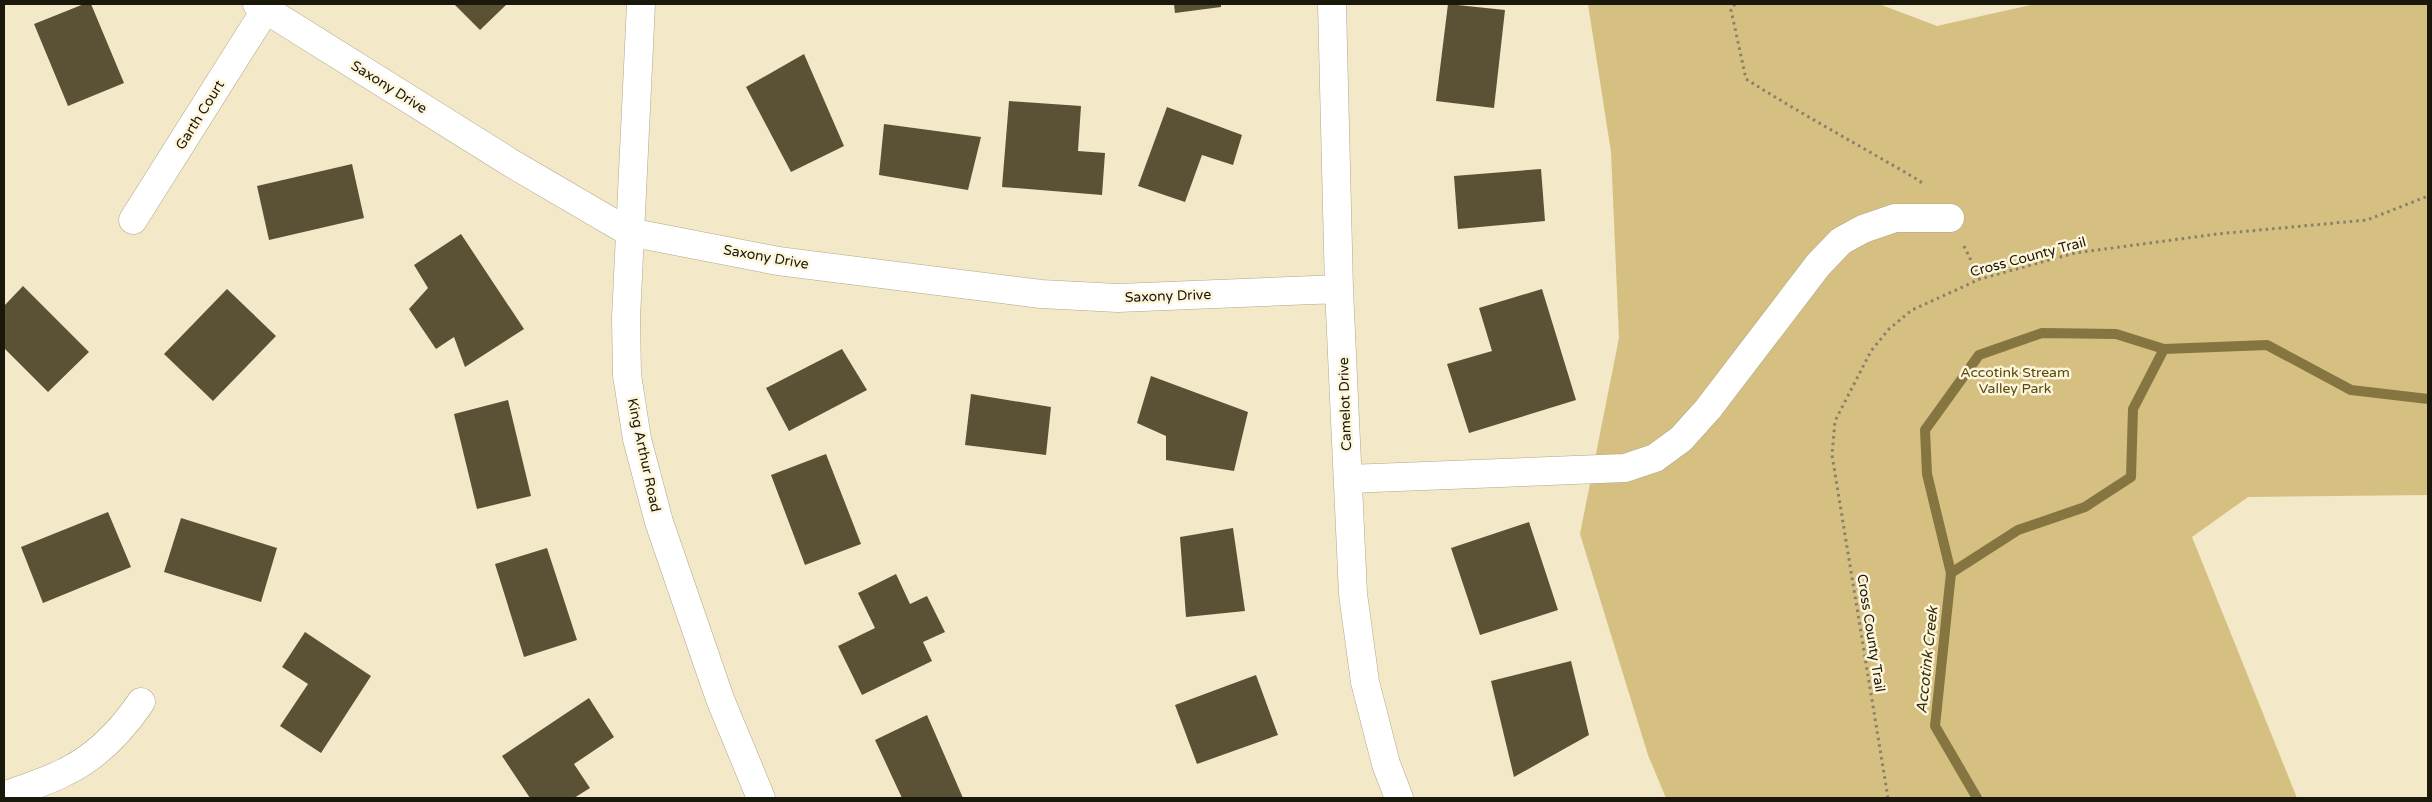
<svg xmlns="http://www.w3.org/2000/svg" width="2432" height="802" font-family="'Varela Round',sans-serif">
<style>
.green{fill:#d5c081}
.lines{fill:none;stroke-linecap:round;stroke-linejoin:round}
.stream{stroke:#857541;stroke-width:10}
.building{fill:#5b5235}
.minor-casing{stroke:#b1a788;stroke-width:29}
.path{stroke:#88816a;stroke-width:3;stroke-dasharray:2.5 4;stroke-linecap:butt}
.minor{stroke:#fff;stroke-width:28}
.labels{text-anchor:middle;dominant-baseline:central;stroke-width:5;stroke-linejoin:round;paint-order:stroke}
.street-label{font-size:14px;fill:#1a170b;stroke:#fef6db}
.park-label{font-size:14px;fill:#584811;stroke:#fef6db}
.water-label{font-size:15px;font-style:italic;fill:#362d0d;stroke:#fef6db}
</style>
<rect width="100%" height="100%" fill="#f3e8c7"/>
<path class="green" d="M1588 4H1879L1937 26 2035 4H2428V495L2248 497 2192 537 2297 798H1666L1648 755 1580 534 1619 338 1611 152Z"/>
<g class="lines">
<path class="stream" d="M1951 573 1927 474 1925 430 1979 355 2042 333 2116 334 2164 349
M1977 798 1935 726 1951 573 2018 530 2085 507 2131 477 2133 409 2164 349 2267 345 2351 390 2428 399"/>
</g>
<path class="building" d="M84 4H91L124 83 68 106 34 24Z
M454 4H507L480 30Z
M1174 4H1221V7L1175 13Z
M1448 4 1505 10 1494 108 1436 101Z
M804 54 844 146 791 172 746 87Z
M1009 101 1081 106 1078 151 1105 153 1102 195 1002 187Z
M1167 107 1242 135 1233 165 1202 155 1185 202 1138 186Z
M884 124 981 137 968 190 879 175Z
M352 164 364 218 269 240 257 186Z
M1541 169 1545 221 1458 229 1454 176Z
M461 234 524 329 465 367 454 337 436 349 409 309 428 288 414 265Z
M23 286 89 352 48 392 4 348V306Z
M227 289 276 336 213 401 164 354Z
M1542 289 1576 400 1469 433 1447 364 1492 351 1479 308Z
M842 349 867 390 789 431 766 388Z
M1151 376 1248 412 1234 471 1166 460V436L1137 423Z
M971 394 1051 407 1046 455 965 445Z
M508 400 531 496 477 509 454 414Z
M826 454 861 544 805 565 771 475Z
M108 512 131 567 43 603 21 547Z
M181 518 277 548 261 602 164 572Z
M1529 522 1558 610 1480 635 1451 548Z
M1233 528 1245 611 1186 617 1180 537Z
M547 548 577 640 524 657 495 564Z
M896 574 910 604 927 596 945 632 923 642 932 661 862 695 838 646 875 628 858 593Z
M305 632 371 676 321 753 280 726 308 684 282 667Z
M1571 661 1589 735 1514 777 1491 681Z
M1256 675 1278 735 1197 764 1175 705Z
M589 698 614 737 574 764 590 788 574 798H530L502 756Z
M927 715 963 798H902L875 740Z"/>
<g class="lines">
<defs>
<path id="minor" d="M257 4 511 163 629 232 778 261 1041 294 1118 298 1339 289
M641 4 626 318 627 375 637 439 659 522 720 699 761 798
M1332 4 1339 289 1353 594 1365 682 1386 764 1399 798
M133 220 266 9
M1348 479 1625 468 1655 458 1681 439 1708 409 1818 265 1841 241 1863 229 1895 218H1950
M4 796C24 788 46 782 65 772 96 757 122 730 141 702"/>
</defs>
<use href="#minor" class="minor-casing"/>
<path class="path" d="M1735 4 1731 10 1746 79C1803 115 1862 147 1920 181L1923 185
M1964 246 1980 279
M1888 798 1832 455 1835 421 1871 351 1889 329 1912 310 1980 279 2075 253 2217 234 2367 220 2428 196"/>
<use href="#minor" class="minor"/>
</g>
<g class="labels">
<g class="street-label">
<text transform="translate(389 87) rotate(32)">Saxony Drive</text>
<text transform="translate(200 115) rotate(-58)">Garth Court</text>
<text transform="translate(766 257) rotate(10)">Saxony Drive</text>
<text transform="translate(2028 257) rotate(-15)">Cross County Trail</text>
<text transform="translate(1168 296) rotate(-2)">Saxony Drive</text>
<text transform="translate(1345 404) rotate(-92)">Camelot Drive</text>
<text transform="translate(644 455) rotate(78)">King Arthur Road</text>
<text transform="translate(1871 633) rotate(81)">Cross County Trail</text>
</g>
<g class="park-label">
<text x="2015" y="372">Accotink Stream<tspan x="2015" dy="16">Valley Park</tspan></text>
</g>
<g class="water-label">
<text transform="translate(1927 660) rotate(-84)">Accotink Creek</text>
</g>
</g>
<rect width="2432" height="802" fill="none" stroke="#1a170b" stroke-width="10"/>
</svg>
